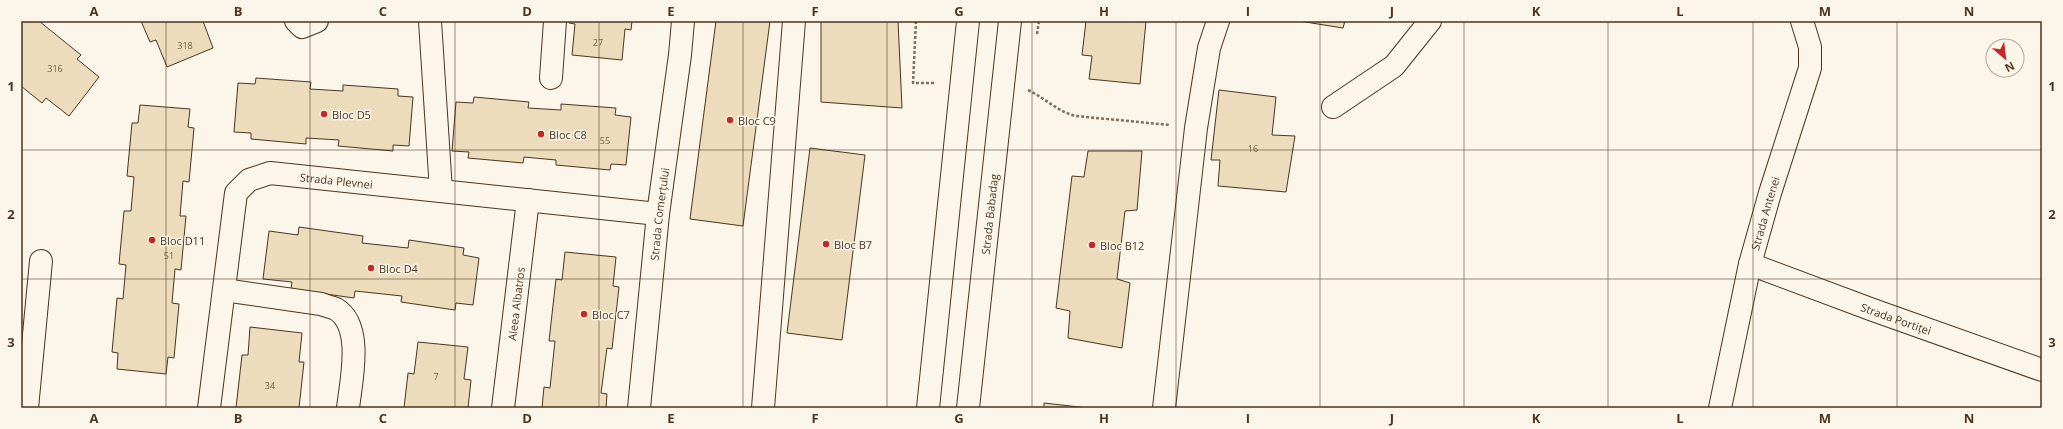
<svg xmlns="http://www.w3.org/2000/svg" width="2063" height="429" font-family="'Open Sans',sans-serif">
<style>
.building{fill:#ecdcbc;stroke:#4a3520}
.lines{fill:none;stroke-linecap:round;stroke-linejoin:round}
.minor-casing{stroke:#4a3520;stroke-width:24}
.major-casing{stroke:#4a3520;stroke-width:24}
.path{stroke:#7f6f5c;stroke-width:2.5;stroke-dasharray:3 2;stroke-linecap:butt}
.minor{stroke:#fbf6e9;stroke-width:22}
.major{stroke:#fbf6e9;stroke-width:22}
.grid{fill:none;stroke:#4a3520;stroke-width:1;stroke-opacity:0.55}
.poi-dot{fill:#c62828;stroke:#fbf6e9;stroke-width:1.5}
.labels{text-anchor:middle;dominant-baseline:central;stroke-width:3;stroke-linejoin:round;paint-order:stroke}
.number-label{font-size:9px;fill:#725f47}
.poi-label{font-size:11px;fill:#4a3520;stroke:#fbf6e9;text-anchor:start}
.street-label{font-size:11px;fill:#4a3520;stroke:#fbf6e9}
.neatline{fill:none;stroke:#4a3520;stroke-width:1.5}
.grid-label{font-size:13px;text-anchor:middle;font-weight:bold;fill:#4a3520}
</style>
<rect width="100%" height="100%" fill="#fbf6e9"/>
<path class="building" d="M21 21H39L81 55 77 59 99 77 69 116 46 98 42 103 21 86Z
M141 21H203L213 48 167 67 156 40 150 42Z
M570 21H632L631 30 625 29 622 60 572 55 575 24 569 23Z
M716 21H770L743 226 690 219Z
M821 21H898L902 108 821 102Z
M1086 21H1146L1140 84 1089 79 1092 56 1082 55Z
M1299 21H1345L1343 28Z
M256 78 311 82 310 89 343 91V85L398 89V96L413 97 409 146 393 145V151L338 146 339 140 306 138V144L251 139V133L234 132 238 83 255 84Z
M1219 90 1276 97 1272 135 1295 136 1286 192 1218 186 1220 160H1211Z
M474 97 529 102 528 108 561 110V104L616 108 615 115 631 117 626 165 611 164 610 170 556 165V160L524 157 523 163 468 158 469 152 452 151 456 102 473 103Z
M140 105 190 109 188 127 194 128 189 182 183 181 180 216H186L181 270 175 269 172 303 179 304 174 358 168 357 166 374 117 369 118 353 112 352 117 298 123 299 126 265 119 264 124 211H131L134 177 127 176 132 123H138Z
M810 148 865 155 842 340 787 333Z
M1088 151H1142L1137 210 1125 211 1117 279 1130 283 1122 348 1068 338 1070 311 1056 308 1072 176 1084 177Z
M299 227 363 236 362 243 408 248 409 240 464 248 463 255 479 258 473 305 456 303 455 310 401 302 402 296 355 291 354 298 291 289 292 282 263 279 269 231 298 235Z
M565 252 616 257 613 286 619 287 612 349 607 348 601 393 607 394 606 408H542L544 387 550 388 555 341H549L556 279 562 280Z
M250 327 302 333 299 362H304L299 408H236L242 355H248Z
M418 342 468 347 464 379 471 380 468 408H404L408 373 414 374Z
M1044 403 1088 408H1044Z"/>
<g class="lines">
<defs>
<g id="minor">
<path d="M296 21 302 27 317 21"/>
<path d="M430 21 441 191"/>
<path d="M551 78 555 21"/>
<path d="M1333 107 1394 66 1430 21"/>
<path id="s1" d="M1750 264 1873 310 2042 370"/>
<path d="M224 290 321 304C326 306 331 307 336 309 364 326 351 381 348 408"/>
<path d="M27 408 41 261"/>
<path id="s2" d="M209 408 236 193 249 180 270 173 658 214"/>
<path id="s3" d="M503 408 528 200"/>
<path id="s4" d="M639 408 658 214 680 55 683 21"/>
<path d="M763 408 794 21"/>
<path d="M1164 408 1196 128 1209 48 1218 21"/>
<path id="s5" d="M1720 408 1750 264 1770 193 1810 68V47L1802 21"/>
</g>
<g id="major">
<path d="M928 408 968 21"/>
<path id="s6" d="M968 408 1010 21"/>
</g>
</defs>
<use href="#minor" class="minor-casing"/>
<use href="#major" class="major-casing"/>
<path class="path" d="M916 21 913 83H936
M1037 34 1039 21
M1028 90C1045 98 1058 112 1076 116L1170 125"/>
<use href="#minor" class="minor"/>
<use href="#major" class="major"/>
</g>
<path class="grid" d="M166 21V408M310 21V408M455 21V408M599 21V408M743 21V408M887 21V408M1032 21V408M1176 21V408M1320 21V408M1464 21V408M1608 21V408M1753 21V408M1897 21V408M21 150H2042M21 279H2042"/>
<g class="poi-dot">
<circle cx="324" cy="114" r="4"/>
<circle cx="730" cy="120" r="4"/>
<circle cx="541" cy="134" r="4"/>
<circle cx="152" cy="240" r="4"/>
<circle cx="826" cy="244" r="4"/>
<circle cx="1092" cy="245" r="4"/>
<circle cx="371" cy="268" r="4"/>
<circle cx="584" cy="314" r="4"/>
</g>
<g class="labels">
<g class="number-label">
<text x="598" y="42">27</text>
<text x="185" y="45">318</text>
<text x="55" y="68">316</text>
<text x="605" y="140">55</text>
<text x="1253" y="148">16</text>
<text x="169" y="255">51</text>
<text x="436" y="376">7</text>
<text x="270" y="385">34</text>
</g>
<g class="poi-label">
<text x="332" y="114">Bloc D5</text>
<text x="738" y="120">Bloc C9</text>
<text x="549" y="134">Bloc C8</text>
<text x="160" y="240">Bloc D11</text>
<text x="834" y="244">Bloc B7</text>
<text x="1100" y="245">Bloc B12</text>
<text x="379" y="268">Bloc D4</text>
<text x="592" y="314">Bloc C7</text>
</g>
<g class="street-label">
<text stroke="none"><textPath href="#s2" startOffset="324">Strada Plevnei</textPath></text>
<text stroke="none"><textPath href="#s5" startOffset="200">Strada Antenei</textPath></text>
<text stroke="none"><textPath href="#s4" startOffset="195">Strada Comerțului</textPath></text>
<text stroke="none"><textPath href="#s6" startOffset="195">Strada Babadag</textPath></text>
<text stroke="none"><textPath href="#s3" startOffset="105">Aleea Albatros</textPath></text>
<text stroke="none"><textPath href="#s1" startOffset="156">Strada Portiței</textPath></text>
</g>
</g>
<rect width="2063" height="429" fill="none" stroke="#fbf6e9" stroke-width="44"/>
<g transform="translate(2005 58) rotate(152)"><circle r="19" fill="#fbf6e9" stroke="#b4a999"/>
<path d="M0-3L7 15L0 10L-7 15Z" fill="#c62828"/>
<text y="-6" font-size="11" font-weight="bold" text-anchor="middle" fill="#4a3520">N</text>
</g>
<rect x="22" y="22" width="2019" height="385" class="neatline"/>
<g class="grid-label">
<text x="94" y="16">A</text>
<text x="238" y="16">B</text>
<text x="383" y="16">C</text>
<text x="527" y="16">D</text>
<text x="671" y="16">E</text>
<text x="815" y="16">F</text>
<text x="959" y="16">G</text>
<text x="1104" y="16">H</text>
<text x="1248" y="16">I</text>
<text x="1392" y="16">J</text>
<text x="1536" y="16">K</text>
<text x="1680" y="16">L</text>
<text x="1825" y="16">M</text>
<text x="1969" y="16">N</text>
<text x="11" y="91">1</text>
<text x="2052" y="91">1</text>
<text x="11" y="219">2</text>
<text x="2052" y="219">2</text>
<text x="11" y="347">3</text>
<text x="2052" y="347">3</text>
<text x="94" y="423">A</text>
<text x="238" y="423">B</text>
<text x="383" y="423">C</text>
<text x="527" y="423">D</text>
<text x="671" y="423">E</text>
<text x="815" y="423">F</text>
<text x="959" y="423">G</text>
<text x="1104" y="423">H</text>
<text x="1248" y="423">I</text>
<text x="1392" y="423">J</text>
<text x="1536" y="423">K</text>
<text x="1680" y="423">L</text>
<text x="1825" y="423">M</text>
<text x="1969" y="423">N</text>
</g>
</svg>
